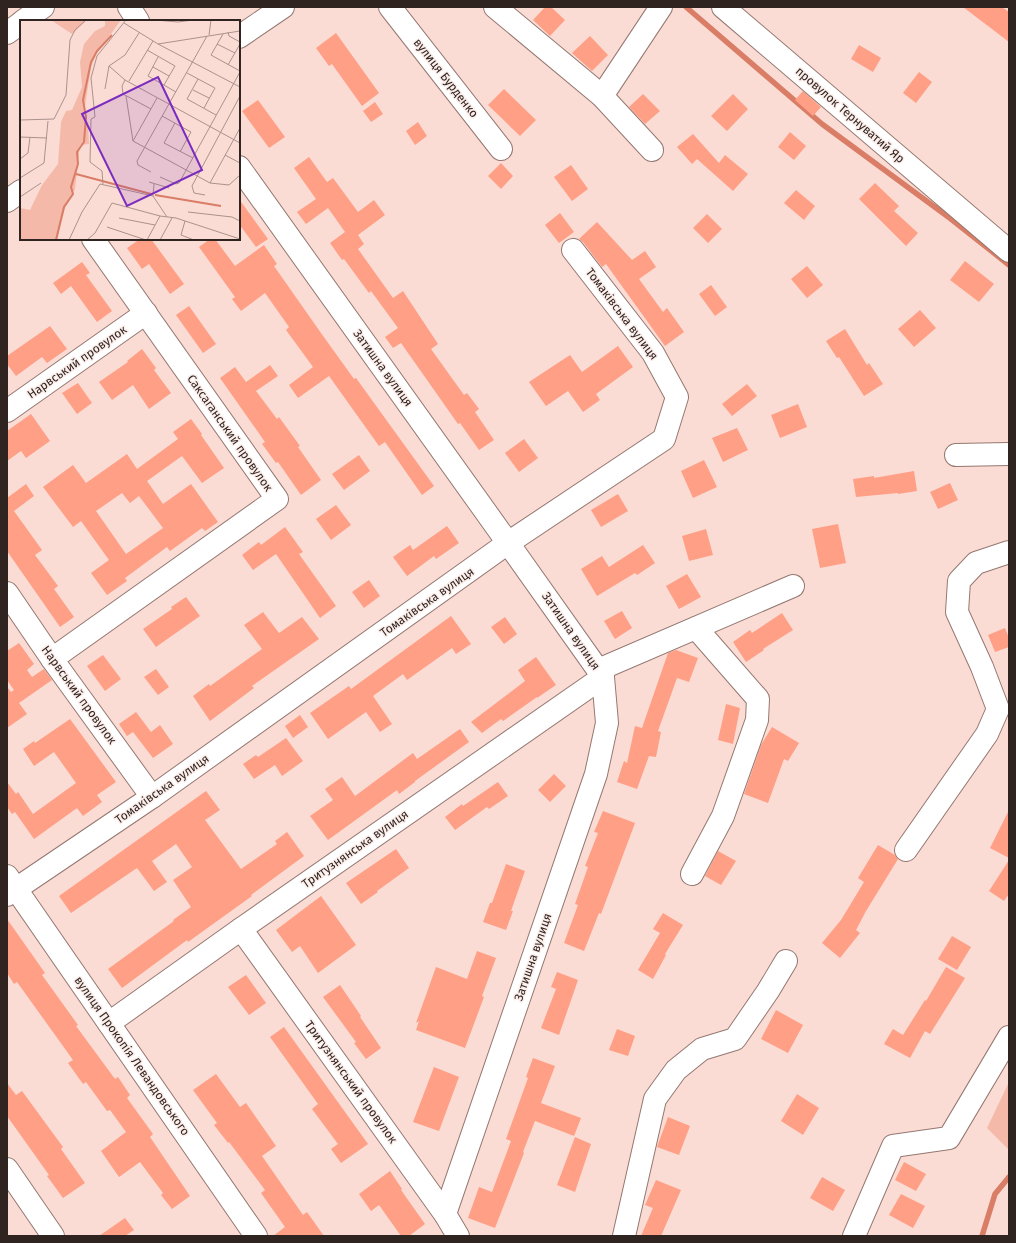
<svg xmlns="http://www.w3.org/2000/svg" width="1016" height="1243" viewBox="0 0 1016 1243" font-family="'Fira Sans',sans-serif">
<rect width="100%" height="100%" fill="#fbdcd4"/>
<!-- green -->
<polygon fill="#f5b9aa" points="1009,1082 1009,1150 987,1128"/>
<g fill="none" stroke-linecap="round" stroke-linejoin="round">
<!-- stream -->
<g stroke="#d97d66" stroke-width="5.5">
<polyline points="686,7 822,124 951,219 1009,265"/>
<polyline points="982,1236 995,1194 1009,1177"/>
</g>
</g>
<!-- building -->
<g fill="#fe9f86" fill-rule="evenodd">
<polygon points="545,7 551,7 565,20 550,36 533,20"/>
<polygon points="963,7 1002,7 1009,12 1009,42"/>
<polygon points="336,33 379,93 362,106 332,64 329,66 316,48"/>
<polygon points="590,36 608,55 592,71 572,53"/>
<polygon points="859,45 881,58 873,72 851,59"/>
<polygon points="919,72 932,82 916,103 903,93"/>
<polygon points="504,89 536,120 520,136 488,105"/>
<polygon points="803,91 821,107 813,116 795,100"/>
<polygon points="643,94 660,111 645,124 629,107"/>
<polygon points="733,94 748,109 727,131 711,116"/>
<polygon points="258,100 285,137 269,148 242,111"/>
<polygon points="375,102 383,114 371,122 363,111"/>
<polygon points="418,122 427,136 415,145 406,131"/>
<polygon points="790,132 806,146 794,160 778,147"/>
<polygon points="693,134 719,163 725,155 748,174 733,191 697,159 692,164 677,147"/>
<polygon points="309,157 327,182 333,178 358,212 374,200 385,215 358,235 364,244 358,249 393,298 403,291 438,344 431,349 464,395 467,393 479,409 475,412 494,440 479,450 460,423 458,424 401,343 393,348 385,337 398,328 371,291 369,293 344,259 342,260 330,243 345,232 328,208 306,224 297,212 316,199 294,168"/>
<polygon points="501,163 513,176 501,189 488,176"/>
<polygon points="571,165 588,189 572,201 554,177"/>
<polygon points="875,183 899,206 894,211 918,233 906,246 859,199"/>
<polygon points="796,190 815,206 804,220 784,203"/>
<polygon points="239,199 268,239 256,247 239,224"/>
<polygon points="560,213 574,232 559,243 545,225"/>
<polygon points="707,214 722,229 708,243 693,228"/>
<polygon points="597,222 632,260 645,251 656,267 639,279 663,312 667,308 684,332 665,346 606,264 602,267 583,242 579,239"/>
<polygon points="140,239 151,239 184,284 170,294 149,264 142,269 127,248"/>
<polygon points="210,239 215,239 235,266 264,245 277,264 274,266 321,333 354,379 356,378 434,486 422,495 385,442 379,446 329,376 298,398 289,385 313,367 286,330 289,327 265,293 241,311 232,299 235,297 199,247"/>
<polygon points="965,261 994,284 979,302 950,280"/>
<polygon points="82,262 90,273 86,275 112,311 97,322 71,286 61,294 53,283"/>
<polygon points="807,266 823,285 807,298 791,279"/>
<polygon points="711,285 727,307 715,316 699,294"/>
<polygon points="189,306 216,344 203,353 176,315"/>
<polygon points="920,310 936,328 914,347 898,329"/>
<polygon points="50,326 67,349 47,363 42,357 16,376 7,364 7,356"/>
<polygon points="845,329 867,365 869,363 883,384 864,396 839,357 837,358 826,341"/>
<polygon points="618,346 633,367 596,394 600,400 583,412 568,391 546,406 529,382 570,355 582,372"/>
<polygon points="142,349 156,368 154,370 171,393 149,409 133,385 112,400 99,382 128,362 127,361"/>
<polygon points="270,365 278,376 256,391 277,419 279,417 300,446 298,447 321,480 301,495 278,462 276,463 262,444 265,442 220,378 235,367 246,382"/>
<polygon points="78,383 92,403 77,414 62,393"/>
<polygon points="747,384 757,396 732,416 722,404"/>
<polygon points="798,404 807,427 780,438 771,415"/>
<polygon points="31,414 50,441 26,458 21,451 7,461 7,431"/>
<path d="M191,419L202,434L201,435L224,468L202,483L182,456L147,481L163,504L191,484L218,522L205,531L202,528L170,551L167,547L125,578L127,581L107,595L91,573L109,560L81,521L73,527L43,487L73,465L86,483L127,454L137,469L178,439L173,432ZM122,493L130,503L139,496L163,528L126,554L96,511Z"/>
<polygon points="737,428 748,450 723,462 712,438"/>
<polygon points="524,439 538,458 519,472 505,453"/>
<polygon points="359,455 370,471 344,490 332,474"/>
<polygon points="704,460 717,487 693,498 681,471"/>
<polygon points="914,471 917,491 898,494 898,493 856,497 853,479 874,476 874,478"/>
<polygon points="950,483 958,500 938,509 930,492"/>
<polygon points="26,484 34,496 14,511 42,550 35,555 58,586 54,589 74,617 60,627 7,551 7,498"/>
<polygon points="618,494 628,511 601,527 591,510"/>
<polygon points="336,505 351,525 331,540 316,519"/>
<polygon points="838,524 846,563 820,568 812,529"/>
<polygon points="447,526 459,543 436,559 434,556 407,576 393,557 410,545 413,550"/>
<polygon points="285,527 303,552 299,554 336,606 320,618 276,554 253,570 242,555 259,542 261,545"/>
<polygon points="706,529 713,555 689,561 682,536"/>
<polygon points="643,545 655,563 637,575 635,573 597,596 581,569 602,556 609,567"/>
<polygon points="687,574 701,597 679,609 666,586"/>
<polygon points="369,580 380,596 364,608 352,592"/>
<polygon points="186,597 200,616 156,647 143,629 172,609 171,607"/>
<polygon points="622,611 632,628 615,639 604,621"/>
<polygon points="263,612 279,633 302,617 319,639 252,686 254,688 210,721 193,696 209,684 210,686 262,649 244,625"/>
<polygon points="782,613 793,630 763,649 764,650 746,662 733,642 750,630 752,633"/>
<polygon points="451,616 471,644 456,654 452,648 407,680 403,674 373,696 392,724 380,732 366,712 328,739 310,713 349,686 351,689"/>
<polygon points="505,617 517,634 504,644 491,627"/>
<polygon points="1005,628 1009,638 1009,647 995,652 988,635"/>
<polygon points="19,643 34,664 27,670 32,677 44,669 52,680 19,703 27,714 7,728 7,687 11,692 14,690 7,680 7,651"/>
<polygon points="676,650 698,658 689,682 677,678 658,731 661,732 656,757 649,756 637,789 617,782 624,761 627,763 635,726 642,728 668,653"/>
<polygon points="103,655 121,679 105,691 87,666"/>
<polygon points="536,657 556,685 537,698 537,697 503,721 501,719 482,733 471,722 525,681 518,670"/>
<polygon points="156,669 169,687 158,695 144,677"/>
<polygon points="726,704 740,708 733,744 718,740"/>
<polygon points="136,712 151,732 160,725 173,744 153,758 133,732 127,736 119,724"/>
<polygon points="300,715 308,727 293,738 285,726"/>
<polygon points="70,719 116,782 97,795 102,802 83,816 77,808 34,839 15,812 12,814 7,807 7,782 16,794 18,792 33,814 76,783 54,752 34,766 23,749 34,741 35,743"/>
<polygon points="772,727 799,743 788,761 784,759 768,803 744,794 761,745"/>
<polygon points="460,729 469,742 415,781 415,782 399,794 397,790 328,840 310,816 333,800 325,789 342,777 355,796 413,753 417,759"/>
<polygon points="286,738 303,761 282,776 275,765 254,779 243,764 256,755 258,757"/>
<polygon points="554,774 566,786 550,802 538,790"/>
<polygon points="498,782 508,796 489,809 487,807 455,830 445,817 462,804 463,806"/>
<polygon points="206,791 220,810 205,820 241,869 277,844 275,841 287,832 304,856 251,895 252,896 188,942 187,940 122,988 108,969 174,921 173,920 191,907 173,880 192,867 176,844 152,861 167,882 154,891 137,868 71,913 59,896"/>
<polygon points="1009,810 1009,858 990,848"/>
<polygon points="603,811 635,823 601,914 599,913 584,951 564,943 578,905 575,904 588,867 585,866 598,833 594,832"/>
<polygon points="878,845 895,855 898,859 866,911 856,930 860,933 840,958 822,943 841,920 864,882 858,878"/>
<polygon points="396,849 409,868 377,891 378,892 361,904 346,883"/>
<polygon points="718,851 736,861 721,885 705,876"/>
<polygon points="1009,860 1009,894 1004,901 989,891"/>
<polygon points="506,864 525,871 511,911 513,911 506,930 483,922 490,903 492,903"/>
<polygon points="321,896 356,945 318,973 300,946 292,952 276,930"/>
<polygon points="663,913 683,925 665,954 666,955 653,979 638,970 660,933 653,929"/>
<polygon points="7,919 45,973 42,975 78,1025 76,1026 115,1079 118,1077 130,1095 127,1098 153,1134 150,1137 190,1196 172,1209 161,1195 163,1193 140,1162 119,1177 101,1151 126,1132 110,1110 107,1111 86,1082 83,1084 68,1063 73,1060 17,982 14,984 7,973"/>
<polygon points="952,936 971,947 957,970 938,959"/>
<polygon points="477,951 496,958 482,996 484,997 465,1048 416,1030 419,1021 416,1023 436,967 467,979"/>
<polygon points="946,967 965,978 930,1034 925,1031 910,1058 884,1044 893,1029 903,1035 925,1000 926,1001"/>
<polygon points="557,972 578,980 559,1035 541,1028 556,989 551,987"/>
<polygon points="246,975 266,1003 249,1015 228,987"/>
<polygon points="340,985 361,1016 360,1017 381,1048 366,1059 354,1043 356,1042 323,997"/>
<polygon points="776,1010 803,1025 788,1053 761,1039"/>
<polygon points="284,1027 368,1144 341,1163 331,1149 338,1144 312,1109 318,1104 270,1037"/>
<polygon points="617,1029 635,1036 628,1056 609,1050"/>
<polygon points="533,1058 555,1066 541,1103 581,1118 574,1136 535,1121 523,1152 524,1153 495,1228 468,1218 479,1187 492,1192 511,1141 506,1139 528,1078 526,1077"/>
<polygon points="434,1067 459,1077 439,1131 413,1122"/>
<polygon points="216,1074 240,1107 246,1103 276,1146 262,1156 303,1215 307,1212 324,1236 273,1236 285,1227 261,1193 265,1190 229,1142 228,1143 214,1125 217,1123 193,1090"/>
<polygon points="7,1083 16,1095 22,1091 63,1147 61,1149 85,1183 63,1198 47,1176 49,1175 7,1116"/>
<polygon points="797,1094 819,1108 803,1135 781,1121"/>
<polygon points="668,1117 690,1126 679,1155 657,1147"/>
<polygon points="575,1137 591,1144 575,1192 557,1185"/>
<polygon points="904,1162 926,1174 916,1191 895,1180"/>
<polygon points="390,1171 402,1189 401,1190 425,1224 409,1236 401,1236 379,1205 371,1211 359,1194"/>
<polygon points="822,1177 845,1190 833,1211 810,1198"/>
<polygon points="656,1180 681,1190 661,1236 641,1236 653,1208 645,1205"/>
<polygon points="901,1194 925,1206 913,1228 889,1215"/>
<polygon points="125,1218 134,1230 125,1236 99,1236"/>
</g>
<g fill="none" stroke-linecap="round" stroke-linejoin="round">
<defs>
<g id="minor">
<polyline points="129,7 138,21"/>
<polyline points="390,7 501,149"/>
<polyline points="495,7 602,96 652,150"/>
<polyline points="723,7 1009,251"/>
<polyline points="23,21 43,7"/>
<polyline points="7,33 21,23"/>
<polyline points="239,37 283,7"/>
<polyline points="602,96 661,7"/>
<polyline points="239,167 508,543 603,677 607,723 596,774 445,1214"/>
<polyline points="7,201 21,191"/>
<polyline points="7,411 146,313"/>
<polyline points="956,455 1009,454"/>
<polyline points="7,593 52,659 152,797"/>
<polyline points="52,659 277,499 93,239"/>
<polyline points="598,670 793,586"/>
<polyline points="906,850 987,734 998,709 982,667 957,612 959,581 976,563 1009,552"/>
<polyline points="692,874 723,816 757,720 758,699 696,628"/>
<polyline points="7,876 256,1236"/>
<polyline points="7,895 152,797 508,543 664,439 677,397 653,353 573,250"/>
<polyline points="241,929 445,1214 458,1236"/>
<polyline points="109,1023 241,929 603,677"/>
<polyline points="7,1169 53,1236"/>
<polyline points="624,1236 655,1099 676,1070 702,1049 735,1039 768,991 786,961"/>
<polyline points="854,1236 893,1146 949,1138 1009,1037"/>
</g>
</defs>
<!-- minor casing -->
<use href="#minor" stroke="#947871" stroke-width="24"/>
<!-- minor -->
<use href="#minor" stroke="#fff" stroke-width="22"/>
</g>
<g text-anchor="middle" stroke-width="3" stroke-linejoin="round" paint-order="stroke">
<!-- street labels -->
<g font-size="12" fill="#302421" stroke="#fbeeea">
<text transform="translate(446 78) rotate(52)" y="4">вулиця Бурденко</text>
<text transform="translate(850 115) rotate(41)" y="4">провулок Тернуватий Яр</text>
<text transform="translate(622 314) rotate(53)" y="4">Томаківська вулиця</text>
<text transform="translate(77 362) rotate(-35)" y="4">Нарвський провулок</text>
<text transform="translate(383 368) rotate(54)" y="4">Затишна вулиця</text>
<text transform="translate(230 433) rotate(55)" y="4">Саксаганський провулок</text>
<text transform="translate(427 602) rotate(-35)" y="4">Томаківська вулиця</text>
<text transform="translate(571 631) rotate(55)" y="4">Затишна вулиця</text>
<text transform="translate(79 695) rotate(54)" y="4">Нарвський провулок</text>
<text transform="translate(162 789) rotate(-35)" y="4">Томаківська вулиця</text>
<text transform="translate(355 849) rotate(-35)" y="4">Тритузнянська вулиця</text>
<text transform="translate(533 957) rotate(-71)" y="4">Затишна вулиця</text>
<text transform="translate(132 1056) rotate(55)" y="4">вулиця Прокопія Левандовського</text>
<text transform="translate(351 1082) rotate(54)" y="4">Тритузнянський провулок</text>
</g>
</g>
<!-- overview -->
<g transform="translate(20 20)">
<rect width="220" height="220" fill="#fbdcd4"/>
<path d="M31,0H67L52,14ZM85,0H101L77,33L71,47L63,99L68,102L69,124L60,125L55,169L45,188L37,220H0V188L10,190L22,165L38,144L41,102L46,91L52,90L62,67L60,42L64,24L75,11L85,6Z" fill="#f5b9aa"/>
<path fill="none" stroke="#d97d66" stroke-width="2" d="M56,154L131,174M135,175L201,186M36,220L44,187L53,174L51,167L58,144L57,132L64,122L66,97L63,80L71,42L77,31L92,15"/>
<path fill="none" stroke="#aa928c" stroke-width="1" d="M135,0L158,2L173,0M104,3L138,24L220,11M208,12L209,16L220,22M203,14L191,35L220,51M189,15L191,0M138,24L220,67M197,24L215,33M127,30L155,46L144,65M138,37L128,56L156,72M208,45L220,24M89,46L105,60L220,123M133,47L149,56M167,53L195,68L184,88M178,59L167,79L196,95M105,60L102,66L103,74L131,89M109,61L133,21M85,69L89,46L105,35L119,13M173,70L189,78M106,76L113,121L190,163L209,165L220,155M142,96L171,112L160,132M0,100L34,99L46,75L50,20L55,10L66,0M155,103L144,123L173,138M0,117L27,118M113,121L137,78M205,135L220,143M0,139L8,133L10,117M131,152L118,145L117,141L187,16M140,157L156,164L159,163L220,52M0,158L24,143L28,101M129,162L149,168M190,163L220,108M83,164L82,151L70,142L71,99L75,97L71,58L77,36L106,0M134,164L133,176L147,197M185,175L174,173L172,166L220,76M0,177L21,163M168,192L212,197L220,201M99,198L135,205M165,201L161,215L174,220M87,207L126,220M49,220L62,192L80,164L133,176M67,220L75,213L92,183L140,196L156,198L220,219M127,220L140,196M140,220L152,198"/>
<path fill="#7b2cbf" fill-opacity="0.15" stroke="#7b2cbf" stroke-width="2" d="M138,57L182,150L107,186L62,94Z"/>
<rect width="220" height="220" fill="none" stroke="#302421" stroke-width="2"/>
</g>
<!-- border -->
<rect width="1016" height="1243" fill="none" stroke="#302421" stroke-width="16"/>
</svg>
